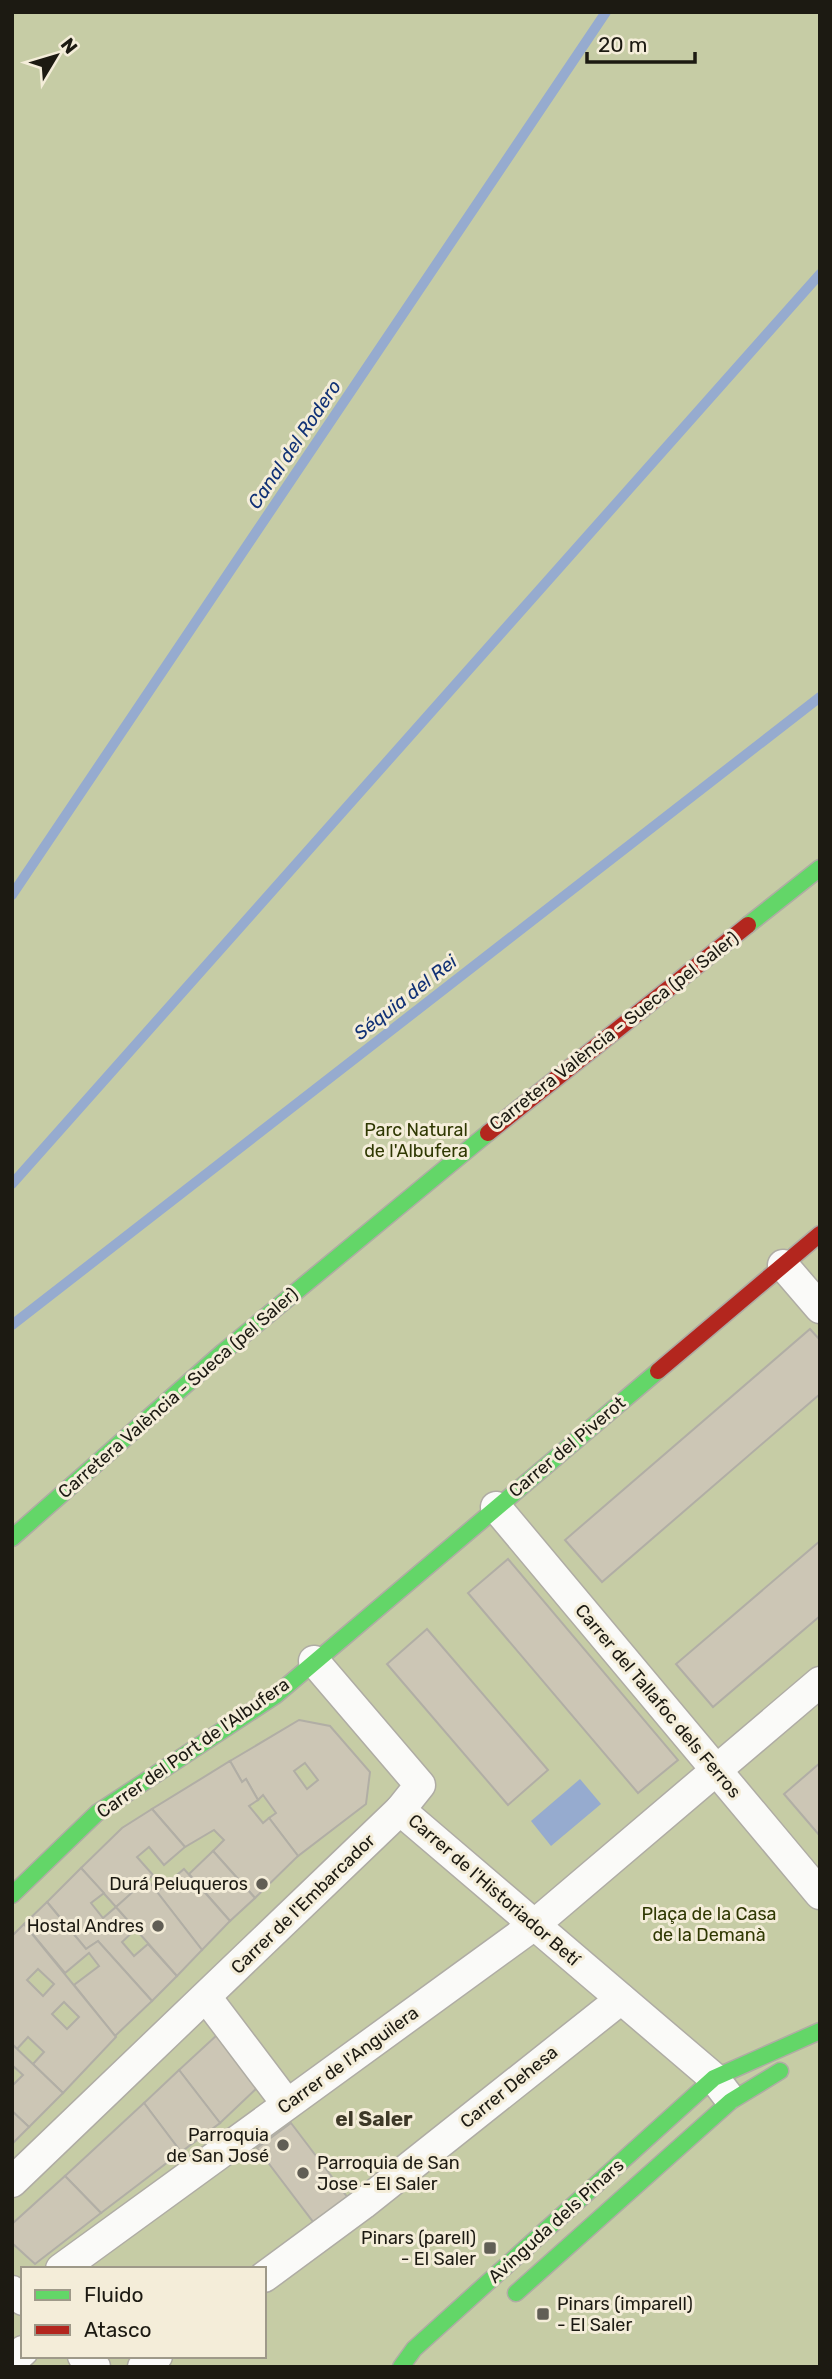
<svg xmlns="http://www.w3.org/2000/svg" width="832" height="2379" viewBox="0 0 832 2379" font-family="Rubik,sans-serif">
<rect width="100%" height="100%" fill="#e1ddd2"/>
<!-- green -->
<path fill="#c6cca5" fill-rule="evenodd" d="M12,12H820V2367H12ZM23,2269H264V2356H23Z"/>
<!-- water -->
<polygon fill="#96abcf" points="580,1779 601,1804 551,1846 531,1821"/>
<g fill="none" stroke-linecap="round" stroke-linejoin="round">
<!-- stream -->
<g stroke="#96abcf" stroke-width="10">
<polyline points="12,895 606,12"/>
<polyline points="12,1184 820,274"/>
<polyline points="12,1325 820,697"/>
</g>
</g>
<!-- building -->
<g fill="#ccc6b5" stroke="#b1aea5" stroke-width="2" fill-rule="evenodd">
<polygon points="810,1329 820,1340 820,1394 602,1582 565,1540"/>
<polygon points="820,1541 820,1616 713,1707 676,1664"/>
<polygon points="508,1559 678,1760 638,1793 468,1593"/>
<polygon points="427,1629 548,1770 508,1805 387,1664"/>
<path d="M299,1720L330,1726L370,1772L366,1804L298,1856L269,1818L276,1813L263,1795L258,1800L246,1779L242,1782L230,1761ZM305,1763L318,1780L307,1789L294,1771Z"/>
<polygon points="230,1761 242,1782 246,1779 258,1800 249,1806 263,1823 269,1818 298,1856 255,1898 213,1851 224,1840 214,1830 185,1847 152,1809"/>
<polygon points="820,1763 820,1836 784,1794"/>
<polygon points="152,1809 185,1847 164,1865 149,1847 137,1857 153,1875 116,1907 81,1868 122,1828"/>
<polygon points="213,1851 255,1898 230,1921 189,1874"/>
<polygon points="81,1868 104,1893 91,1903 103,1918 116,1907 136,1929 122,1942 134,1956 148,1944 177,1976 152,2001 98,1941 86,1949 47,1902"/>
<polygon points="184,1869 230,1921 202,1950 157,1892"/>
<polygon points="147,1879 202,1950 177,1976 116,1907"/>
<polygon points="47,1902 86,1949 98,1941 152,2001 115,2036 74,1985 99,1966 89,1953 65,1973 24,1924"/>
<path d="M24,1924L116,2037L63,2093L33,2064L44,2052L28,2037L17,2049L12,2044V1936ZM38,1969L54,1984L43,1996L27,1980ZM64,2002L79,2017L67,2029L52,2014Z"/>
<polygon points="217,2035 258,2087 220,2123 179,2070"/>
<polygon points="12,2044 63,2093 29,2127 12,2111 12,2086 23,2075 12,2065"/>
<polygon points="179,2070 220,2123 181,2152 144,2103"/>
<polygon points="144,2103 181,2152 101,2213 65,2176"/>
<polygon points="12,2111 29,2127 12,2144"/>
<polygon points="291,2123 348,2198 314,2223 257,2148"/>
<polygon points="65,2176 101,2213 35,2264 12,2243 12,2224"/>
</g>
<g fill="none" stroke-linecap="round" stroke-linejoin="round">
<defs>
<g id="street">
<polyline points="783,1265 820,1308"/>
<polyline points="496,1507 820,1894"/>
<polyline points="314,1661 420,1785 400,1810 714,2078 727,2095"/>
<polyline points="206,1997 287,2104"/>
<polyline points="12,2182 400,1810"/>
<polyline points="61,2269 534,1925 820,1682"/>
<polyline points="264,2277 363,2204 621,1999"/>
<polyline points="12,2291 23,2300"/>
<polyline points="83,2356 95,2367"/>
<polyline points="12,2361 23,2351"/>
<polyline points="143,2367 157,2356"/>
</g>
<g id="fast">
<polyline points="748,925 820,868"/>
<polyline points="12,1538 223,1352 488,1133"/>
<polyline points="12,1895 97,1813 276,1695 658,1371"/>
<polyline points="516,2293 731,2101 780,2071"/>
<polyline points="401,2367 414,2349 714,2078 820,2031"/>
</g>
<g id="jam">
<polyline points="488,1133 748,925"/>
<polyline points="658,1371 820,1234"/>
</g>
</defs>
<!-- street casing -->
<use href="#street" stroke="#afaca4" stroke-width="33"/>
<!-- fast casing -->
<use href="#fast" stroke="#afaca4" stroke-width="19"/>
<!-- jam casing -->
<use href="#jam" stroke="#afaca4" stroke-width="19"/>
<!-- street -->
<use href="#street" stroke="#fafaf8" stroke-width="30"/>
<!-- fast -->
<use href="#fast" stroke="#63d668" stroke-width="16"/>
<!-- jam -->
<use href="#jam" stroke="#b3261e" stroke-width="16"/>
</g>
<!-- markers -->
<g fill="#615e55" stroke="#f4edd9" stroke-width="2.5">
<circle cx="262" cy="1884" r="7"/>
<circle cx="158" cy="1926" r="7"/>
<circle cx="283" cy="2145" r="7"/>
<circle cx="303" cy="2173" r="7"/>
<rect x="483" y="2241" width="14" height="14" rx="3.5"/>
<rect x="536" y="2307" width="14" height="14" rx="3.5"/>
</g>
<g text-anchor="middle" stroke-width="6" stroke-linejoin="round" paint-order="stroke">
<!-- street labels -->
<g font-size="18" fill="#1c1a12" stroke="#f4edd9">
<text transform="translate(614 1031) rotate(-38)" y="6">Carretera València - Sueca (pel Saler)</text>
<text transform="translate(178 1393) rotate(-41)" y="6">Carretera València - Sueca (pel Saler)</text>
<text transform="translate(567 1447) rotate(-40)" y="6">Carrer del Piverot</text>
<text transform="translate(658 1701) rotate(50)" y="6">Carrer del Tallafoc dels Ferros</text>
<text transform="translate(193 1748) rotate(-35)" y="6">Carrer del Port de l'Albufera</text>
<text transform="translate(494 1890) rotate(41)" y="6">Carrer de l'Historiador Betí</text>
<text transform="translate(303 1904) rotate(-44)" y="6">Carrer de l'Embarcador</text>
<text transform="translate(348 2060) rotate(-36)" y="6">Carrer de l'Anguilera</text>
<text transform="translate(509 2087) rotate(-39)" y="6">Carrer Dehesa</text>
<text transform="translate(556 2221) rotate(-42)" y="6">Avinguda dels Pinars</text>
</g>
<!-- park labels -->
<g font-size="18" fill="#2f3802" stroke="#f4edd9">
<text x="416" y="1136">Parc Natural<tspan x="416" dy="21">de l'Albufera</tspan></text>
<text x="709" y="1920">Plaça de la Casa<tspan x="709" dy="21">de la Demanà</tspan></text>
</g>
<!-- poi labels -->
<g font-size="18" fill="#1c1a12" stroke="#f4edd9" text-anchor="end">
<text x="248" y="1890">Durá Peluqueros</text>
<text x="144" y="1932">Hostal Andres</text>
<text x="269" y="2141">Parroquia<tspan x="269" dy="21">de San José</tspan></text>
<text x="317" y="2169" text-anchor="start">Parroquia de San<tspan x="317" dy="21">Jose - El Saler</tspan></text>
<text x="476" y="2244">Pinars (parell)<tspan x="476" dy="21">- El Saler</tspan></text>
<text x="557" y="2310" text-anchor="start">Pinars (imparell)<tspan x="557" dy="21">- El Saler</tspan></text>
</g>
<!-- water labels -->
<g font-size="19" font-style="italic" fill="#103175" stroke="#f4edd9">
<text transform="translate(294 444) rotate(-56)" y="7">Canal del Rodero</text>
<text transform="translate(405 997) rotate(-38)" y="7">Séquia del Rei</text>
</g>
<!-- quarter labels -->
<g font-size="21" font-weight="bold" fill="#3e3928" stroke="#f4edd9">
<text x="374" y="2126">el Saler</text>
</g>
</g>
<!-- border -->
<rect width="832" height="2379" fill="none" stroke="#1c1a12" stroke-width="28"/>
<!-- legend -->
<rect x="21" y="2267" width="245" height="91" fill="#f4edd9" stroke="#9e9989" stroke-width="2"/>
<rect x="35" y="2290" width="35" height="10" fill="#63d668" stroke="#9e9989" stroke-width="2"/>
<text x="84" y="2302" font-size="21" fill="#1c1a12">Fluido</text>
<rect x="35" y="2325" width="35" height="10" fill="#b3261e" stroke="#9e9989" stroke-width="2"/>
<text x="84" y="2337" font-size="21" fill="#1c1a12">Atasco</text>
<!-- north arrow -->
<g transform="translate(56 56) rotate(52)" stroke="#f4edd9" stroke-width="5" paint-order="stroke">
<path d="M0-5L12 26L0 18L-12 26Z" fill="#1c1a12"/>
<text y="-10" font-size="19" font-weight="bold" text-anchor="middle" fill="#1c1a12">N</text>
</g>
<!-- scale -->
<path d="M587 52v10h108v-10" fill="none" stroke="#1c1a12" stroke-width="3.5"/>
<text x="598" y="52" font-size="21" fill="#1c1a12" stroke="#f4edd9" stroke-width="5" paint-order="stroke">20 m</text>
</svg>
